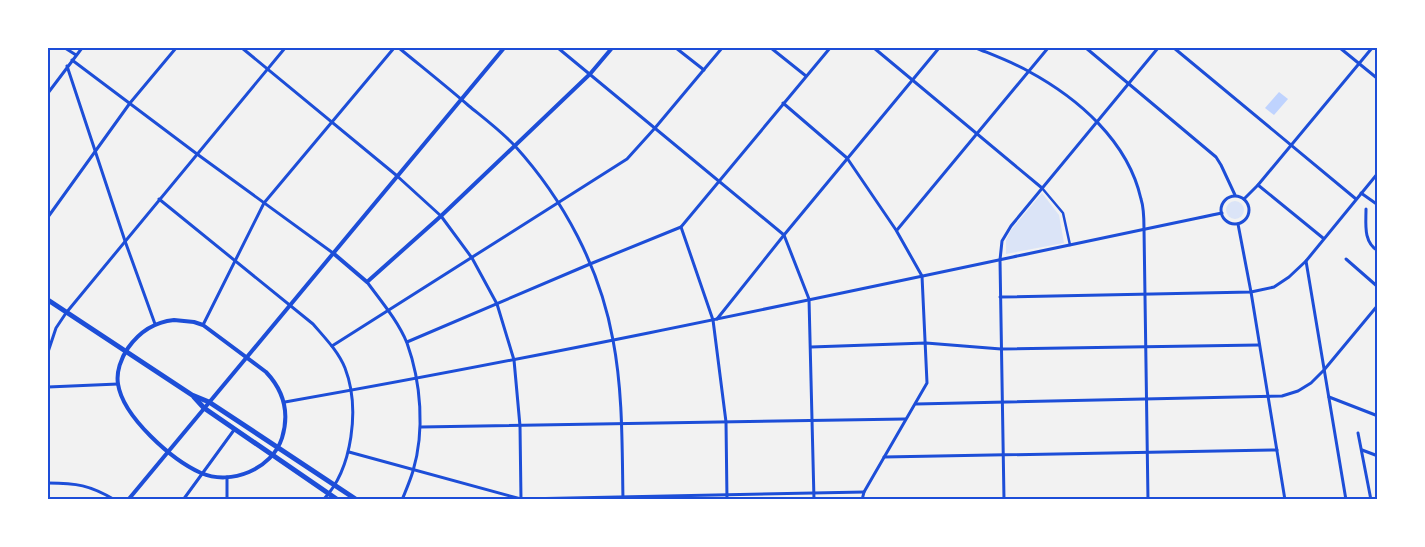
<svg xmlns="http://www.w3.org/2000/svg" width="1425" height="547" viewBox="0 0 1425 547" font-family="Mulish,sans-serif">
<rect width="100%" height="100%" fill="#f2f2f2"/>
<!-- green -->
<g fill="#dbe4f7">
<polygon points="1042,193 1059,215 1064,243 1006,254 1006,240 1011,230"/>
<circle cx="1235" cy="210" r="9"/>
</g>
<!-- water -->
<polygon fill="#bfd3fe" points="1279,92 1288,99 1274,115 1265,108"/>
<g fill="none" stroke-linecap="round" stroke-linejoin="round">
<!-- pedestrian -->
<polyline stroke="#1d4ed8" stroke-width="2.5" points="1042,188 1063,213 1070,245"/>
<!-- minor -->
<g stroke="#1d4ed8" stroke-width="3">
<polyline points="65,48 76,55"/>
<polyline points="242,48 396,175 441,216 472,258 497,304 514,360 520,426 521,500"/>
<path d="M399,48C422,67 446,86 469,106C485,119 501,131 515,146C564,200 600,268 613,340C623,392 622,447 623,500"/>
<polyline points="558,48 784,235 809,299 814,500"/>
<polyline points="676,48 704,70"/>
<polyline points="771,48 806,76"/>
<polyline points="874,48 1042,188"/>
<path d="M976,48C993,55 1012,62 1028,71C1078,98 1128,141 1141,199C1144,208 1144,219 1144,229L1148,500"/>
<polyline points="1086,48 1216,157 1221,165 1235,195"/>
<polyline points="1174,48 1356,199"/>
<polyline points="1340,48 1378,79"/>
<polyline points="72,60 197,154 333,253"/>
<polyline points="67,66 125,241 155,324"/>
<polyline points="48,93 82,48"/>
<polyline points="783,103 847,158 896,230 922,276 927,383 864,492 862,500"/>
<polyline points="1258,185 1323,238"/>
<polyline points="1361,193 1378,205"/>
<circle cx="1235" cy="210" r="14"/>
<path d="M159,199L313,324C325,338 338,351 345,368C360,407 353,469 323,500"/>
<polyline points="1244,199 1258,185 1372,48"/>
<path d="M1366,209C1366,224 1363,242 1378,251"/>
<polyline points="48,217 130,103 176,48"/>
<polyline points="1238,224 1251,292 1285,500"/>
<polyline points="681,227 713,320 726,422 727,500"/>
<polyline points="897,230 1048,48"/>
<polyline points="1346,259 1378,287"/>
<polyline points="1306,261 1346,500"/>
<path d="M367,282C381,301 398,321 407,343C421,382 425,431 413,471C410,481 406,490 402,500"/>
<polyline points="1000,297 1251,292 1274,287 1289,277 1306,261 1378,173"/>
<polyline points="717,319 784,235 939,48"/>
<polyline points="203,325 264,203 394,48"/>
<polyline points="407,342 590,264 681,227 830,48"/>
<polyline points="332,346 627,159 655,128 722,48"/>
<polyline points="811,347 926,343 1001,349 1259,345"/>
<polyline points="48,352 56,328 66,313 285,48"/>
<polyline points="48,387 118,384"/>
<polyline points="1329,397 1378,416"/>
<path d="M285,402C599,347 910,278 1222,213"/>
<polyline points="916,404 1282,396 1298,391 1311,383 1324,370 1378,305"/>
<polyline points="421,427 905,419"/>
<polyline points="1358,433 1371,500"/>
<polyline points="1362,450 1378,456"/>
<polyline points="349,452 521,499 864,492"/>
<polyline points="884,457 1277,450"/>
<path d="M48,483C76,483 90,485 115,500"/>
<polyline points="183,500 234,430"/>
<polyline points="227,500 227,477"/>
<polyline points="1004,500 1000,260 1002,241 1011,226 1158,48"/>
</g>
<!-- tertiary -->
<g stroke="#1d4ed8" stroke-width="4">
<polyline points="333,253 367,282 441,216 590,74 612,48"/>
<path d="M174,320L194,322L203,325L266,372C284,391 290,412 282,438C272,469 231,486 201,473C172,460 123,417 118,384C116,372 121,358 128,348C140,331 154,322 174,320Z"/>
<polyline points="128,500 504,48"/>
</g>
<!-- primary -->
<g stroke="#1d4ed8" stroke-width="5">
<polyline points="48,300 192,395 209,402 357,500"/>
<polyline points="194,397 204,408 338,500"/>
</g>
</g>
<!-- border -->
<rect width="1425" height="547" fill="none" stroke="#ffffff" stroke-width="98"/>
<rect x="49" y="49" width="1327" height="449" fill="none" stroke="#1d4ed8" stroke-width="2"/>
</svg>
